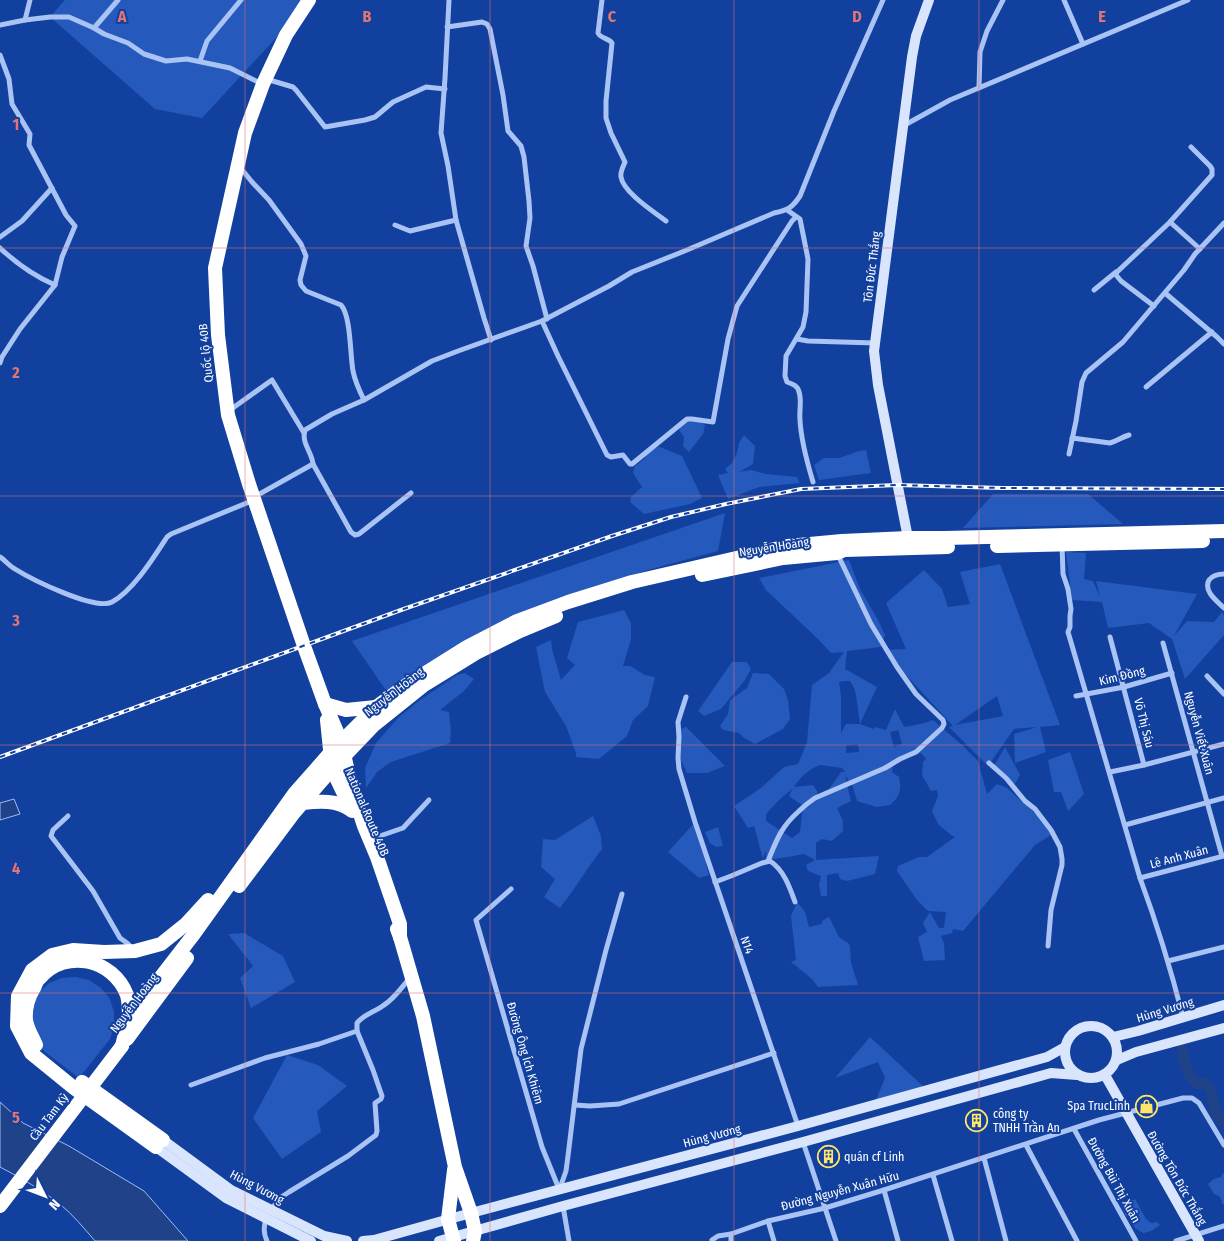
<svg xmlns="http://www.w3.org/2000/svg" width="1224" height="1241" viewBox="0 0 1224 1241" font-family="'Fira Sans Condensed',sans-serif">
<rect width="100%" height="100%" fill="#12409e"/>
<!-- green -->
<g fill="#2559bc" fill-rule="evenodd">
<polygon points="65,0 311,0 202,118 155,109 50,17"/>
<polygon points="684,420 701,422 705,425 703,434 689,452 683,446 684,437 679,430"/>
<polygon points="744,435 755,446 753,464 739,472 751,470 766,474 797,477 800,483 759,487 728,499 718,475 728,473 725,469 732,463 737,453 739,443"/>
<polygon points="660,447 682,456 702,498 690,504 644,514 630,502 631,497 642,487 633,473 635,466 644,459 650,448"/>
<polygon points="866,450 871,473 819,480 814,465 824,458 839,458 859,451"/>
<polygon points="993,494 1088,494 1123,524 963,528"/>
<polygon points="725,513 718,551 648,570 545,605 387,692 352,641"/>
<polygon points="1066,552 1086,553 1084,579 1093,581 1100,597 1096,581 1197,594 1174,636 1187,621 1214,622 1222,612 1224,615 1224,635 1185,679 1172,639 1149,623 1108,628 1102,602 1072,600"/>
<path d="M849,560L860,589L878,620L885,635L881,647L847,651L845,669L877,687L860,724L874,729L875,727L886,730L895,709L904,727C914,725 923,724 933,720L963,746L978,761L987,794L997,784L1007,788L1056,832L1035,845L963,931L953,929L952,933L941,936L944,943L945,960L924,961L918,937L927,932L923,923L930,912L939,928H944L946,912L928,911L917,900L897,871L898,866L919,857H927L955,837L951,835L938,824L932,811L938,796L937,790L931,791L922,775L923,762L926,759L921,753L894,760L892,772L899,777C902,790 900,796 890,805L877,807L857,801L853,787L845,775L851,801L837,808L843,821V831L832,841L822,839L816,843V860L879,856L875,874L847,881L840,879L838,873L827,875V896H821L819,885L821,876L808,871L806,865L815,860L804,854L788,857L766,860V850L763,859L754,826L748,828L734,806L761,788L784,767L798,764L807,742L812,685L829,673L844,652L831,653L818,639L766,590L759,578ZM844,681H850L854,688L856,695L860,724H846L841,733V696L839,682ZM898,730L902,744L894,747L890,732ZM858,744L859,752L846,753V745ZM820,765L842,768L845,772H841L829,789L817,796V791L813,785L794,787C800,777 809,769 820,765ZM793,788L789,796L803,806L800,832L792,838L766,821V814L778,801Z"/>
<path d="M1000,564L1060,725L1040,727L1046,752L1015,763L1014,734L1037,727L1014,729L988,766L949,727L953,726L883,650L906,649L886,603L924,570L942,589L948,607L970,604L960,572ZM997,696L1003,716L955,725Z"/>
<polygon points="624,610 631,623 631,639 623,666 630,666 645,675 655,677 648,706 633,720 627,736 599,759 576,757 576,753 566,726 545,692 536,647 551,640 552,649 561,680 575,665 567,658 578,622"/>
<polygon points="732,662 747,662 751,669 745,680 721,709 704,716 698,711"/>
<polygon points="465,673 474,679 464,691 440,710 449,712 451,732 450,743 403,758 391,762 377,772 366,788 365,768 376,743 399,717 420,700 457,675"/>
<polygon points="753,673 769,674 784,689 788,700 790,719 783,729 755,744 744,738 739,733 723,730 720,726 728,714 730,700 747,688"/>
<polygon points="686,727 725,766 707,773 687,773 679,756 676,731"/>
<polygon points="1005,747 1020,775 1015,784 992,769"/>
<polygon points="1070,752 1084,794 1068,811 1061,792 1054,792 1048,760"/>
<path d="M593,816L601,836L602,849C587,868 575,889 560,908L544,897L555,879L541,867L543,839L555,840Z"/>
<polygon points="695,822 708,860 706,864 709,875 699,878 668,852"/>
<polygon points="718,827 723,846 716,847 710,843 705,832"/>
<polygon points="797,902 805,912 809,927 822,924 822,921 829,917 839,937 848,943 850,946 851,963 858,985 818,987 812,979 791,962 796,960 791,916"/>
<polygon points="244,933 283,956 295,982 251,1008 240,978 253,966 228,934"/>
<polygon points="76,977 89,980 101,988 110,999 114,1012 114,1026 110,1039 79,1078 49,1055 38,1046 32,1033 32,1005 38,993 49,983 62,978"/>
<polygon points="870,1037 925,1088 875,1102 885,1078 878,1062 835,1078"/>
<polygon points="287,1055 318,1065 347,1086 317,1111 321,1132 282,1159 253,1118"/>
<polygon points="1224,1173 1224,1207 1224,1205 1221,1202 1222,1201 1219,1196 1214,1194 1208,1184 1214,1179 1221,1177 1222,1174"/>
<path d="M1135,1199L1146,1219L1151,1223L1157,1222L1160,1225L1151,1231L1144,1233C1133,1229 1134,1225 1130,1216H1126L1121,1205L1129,1201Z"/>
</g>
<!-- water -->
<g fill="#204289" stroke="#9bbcf7">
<polygon points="14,799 20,814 0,820 0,803"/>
<path d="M0,1102L23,1123L69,1146L144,1191L188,1241H95C84,1228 73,1215 60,1204C42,1190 21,1178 0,1167Z"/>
</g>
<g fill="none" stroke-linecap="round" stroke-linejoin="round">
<!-- river -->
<path stroke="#204289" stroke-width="11" d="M1182,1048C1184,1062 1186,1074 1197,1084C1214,1079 1211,1100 1215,1110C1216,1115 1221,1119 1224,1124"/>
<!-- street -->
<g stroke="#a9c3f4" stroke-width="5">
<polyline points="449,0 445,78 441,133 448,166 456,220 484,318 491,340"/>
<path d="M602,0L598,33C601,39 609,38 612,43L606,101V118L611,133L625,162C623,167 620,172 621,177C623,192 654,212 666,221"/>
<polyline points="1064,0 1083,44"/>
<polyline points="25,20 30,0"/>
<polyline points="0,25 25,20 50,17 69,17 94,28 104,34 128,43 144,54 166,61 187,59 230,68 262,84"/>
<polyline points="447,27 482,22 487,24 490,29 503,95 508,131 521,146 524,157 529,201 530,218 526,246 533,266 547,319"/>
<polyline points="94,28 118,0"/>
<polyline points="0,55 9,79 12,104 30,134 29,145 66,215 75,226 62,257 55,285 20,329 2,357 0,363"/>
<polyline points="200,61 207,41 241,0"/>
<polyline points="266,79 293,87 296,90 325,127 365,120 375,117 393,102 426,87 445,89"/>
<polyline points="979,88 980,52 987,31 1003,0"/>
<polyline points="903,126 950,100 1188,0"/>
<path d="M239,166L252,182L269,200L301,244L306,256L300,280L301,285L306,291L341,305C351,316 350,355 353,371C355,381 359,390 364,400"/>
<path d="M787,210L800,219L808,259L806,312L803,327L786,356L785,376L787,382C793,384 798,386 799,392C802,400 799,411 800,420C801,441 807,462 813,482"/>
<polyline points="1170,222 1200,249"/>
<polyline points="395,225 410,231 456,220"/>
<polyline points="0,237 22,221 52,188"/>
<path d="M0,248C16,263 34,276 55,285"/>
<polyline points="1094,290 1116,272"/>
<polyline points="1165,293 1217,337 1224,344"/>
<polyline points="1154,306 1121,281 1116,275 1117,272 1170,222 1212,175 1212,169 1210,166 1191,147"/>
<polyline points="542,321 558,356 607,455 611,457 623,455 630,464 632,464 687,419 692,419 713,422 728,339 737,306 792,221 796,217"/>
<polyline points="797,339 808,341 875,343"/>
<polyline points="1146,387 1212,332"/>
<polyline points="230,410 272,380 304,433"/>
<path d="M1072,438L1110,443C1117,441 1122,437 1129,435"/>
<polyline points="1069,454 1076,421 1082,382 1086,373 1123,342 1184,270 1195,254 1224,223"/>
<polyline points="313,464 351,532 355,535 359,534 411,493"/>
<path d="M254,497L313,464C312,452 301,443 305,430L332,414L364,400L432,361L458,351L542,321L609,286L632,272L687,250L774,213C788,210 792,208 800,196L834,111L883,0"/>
<path d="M1062,545L1063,574L1068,589L1071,609L1070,616V627L1068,632L1140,878C1157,924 1171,970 1183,1017"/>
<path d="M0,557C5,560 9,566 15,569C31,579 95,611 112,602C133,591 154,557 167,537L171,534L254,500"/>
<path d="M1224,574C1218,574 1213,575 1209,580C1203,591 1217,601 1224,608"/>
<polyline points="1110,637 1144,765"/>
<polyline points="1163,643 1222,856"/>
<polyline points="1207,676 1224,694"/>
<polyline points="1076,696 1124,687 1172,673"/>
<polyline points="686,697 678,722 679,737 678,758 679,769 695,822 798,1126"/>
<polyline points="989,763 1006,778 1025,801 1035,809 1051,830 1060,847 1062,859 1062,865 1051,910 1048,946"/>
<polyline points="1110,772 1144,765 1224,744"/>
<polyline points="68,816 53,830 51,836 93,891 120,938 127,943 133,949"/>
<polyline points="1125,825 1224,798"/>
<polyline points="371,839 403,828 429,800"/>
<path d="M768,861C777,839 781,827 799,811C804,806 809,802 815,798L885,768L900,759L916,752L942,728L944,724L943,720L916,694L897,667L871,624L837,553"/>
<polyline points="1140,878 1224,856"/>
<path d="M715,882L731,876L762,863L770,861C784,870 790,888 795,902"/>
<polyline points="511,889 476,920 542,1147 559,1189"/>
<polyline points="1168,961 1224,947"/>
<polyline points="191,1085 265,1058 319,1044 357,1031"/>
<polyline points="575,1105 590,1106 619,1104 774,1053"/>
<polyline points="1074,1129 1136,1241"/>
<polyline points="803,1142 836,1241"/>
<polyline points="1026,1145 1077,1241"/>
<polyline points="984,1158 1006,1241"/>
<polyline points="933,1175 952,1241"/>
<polyline points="560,1188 566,1171 568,1156 581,1049 606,950 622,894"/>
<polyline points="884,1190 898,1241"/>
<polyline points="563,1206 569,1241"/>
<path d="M271,1210L280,1198L289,1192L348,1156L376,1135L377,1131L375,1103L381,1099L382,1096L373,1070L357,1031V1023C364,1014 375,1012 384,1005C394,999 401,988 409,979"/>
<polyline points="768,1221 774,1241"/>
<polyline points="712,1240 718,1236 731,1234"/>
<path d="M267,1241C263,1233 263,1226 267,1217"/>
<polyline points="731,1241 731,1234 768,1221 825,1208 884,1190 1099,1120 1183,1098 1192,1098 1199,1103 1224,1145"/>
<polyline points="1176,1241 1224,1226"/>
</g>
<!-- secondary -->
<g stroke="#d9e5fd" stroke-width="10">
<polyline points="908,538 878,385 874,351 912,57 916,36 929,0"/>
<circle cx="1091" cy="1052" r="26"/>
<polyline points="1113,1037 1138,1031 1224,1005"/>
<polyline points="1117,1060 1136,1052 1224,1028"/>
<polyline points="1105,1075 1199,1241"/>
<polyline points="163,1140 231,1190 324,1236 347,1241"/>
<polyline points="156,1147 226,1198 311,1241"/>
<polyline points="363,1241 374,1240 471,1213 798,1126 1047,1057 1065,1047"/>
<polyline points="439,1241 563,1206 803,1142 1051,1073 1077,1075"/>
</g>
<!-- highway -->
<g stroke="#fff" stroke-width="14">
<polyline points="309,0 286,35 263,84 245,133 215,268 218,335 228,415 249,484 304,646 325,704 341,741 352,789 364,826 377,857 400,924 400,937"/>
<polyline points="997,546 1203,541"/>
<polyline points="702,575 783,558 837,553 844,550 948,547"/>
<polyline points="325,704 346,710 376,707"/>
<polyline points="327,720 332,769 352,811"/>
<path d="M303,803C320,801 337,800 351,810"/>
<polyline points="239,886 293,814 332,769 374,725 424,685 476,653 520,631 556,616"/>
<polyline points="397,929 400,937 423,1016 455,1167 471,1213 475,1231 473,1241"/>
<polyline points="127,1039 187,958"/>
<path d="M36,1045C33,1038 27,1028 26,1020C25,1008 28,998 34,988C36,984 37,980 40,978C66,948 113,959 127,995C129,1002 129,1011 129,1018"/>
<polyline points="122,1046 129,1018 194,934 294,794 331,752 376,707 408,684 467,647 517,621 568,602 632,582 719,562 788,546 842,541 908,538 945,538 1224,531"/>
<polyline points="82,1082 163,1140"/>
<polyline points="156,1147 74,1088 31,1053 17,1026 18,996 32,970 52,955 73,950 104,952 135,951 161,944 186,924 208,900"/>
<polyline points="454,1241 448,1219 454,1170"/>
</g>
<defs>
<polyline id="rail" points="0,757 401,610 612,536 671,517 726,504 801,489 897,485 1002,488 1224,489"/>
</defs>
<!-- rail casing -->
<use href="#rail" stroke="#fff" stroke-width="4"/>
<!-- rail -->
<use href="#rail" stroke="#12409e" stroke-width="2" stroke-dasharray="5.5" stroke-linecap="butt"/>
<!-- highway-bridge -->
<polyline stroke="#fff" stroke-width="14" points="0,1206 122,1046"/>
</g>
<!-- grid -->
<path fill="none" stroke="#e47373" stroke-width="1" stroke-opacity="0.55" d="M245,0V1241M490,0V1241M734,0V1241M979,0V1241M0,248H1224M0,496H1224M0,745H1224M0,993H1224"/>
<!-- icons -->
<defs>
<symbol id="shop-ring" viewBox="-11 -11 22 22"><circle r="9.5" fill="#12409e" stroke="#ffe46c" stroke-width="1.5"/><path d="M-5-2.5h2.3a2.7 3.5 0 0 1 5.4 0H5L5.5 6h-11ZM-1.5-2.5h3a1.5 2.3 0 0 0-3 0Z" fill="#ffe46c"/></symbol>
<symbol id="building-ring" viewBox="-11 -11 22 22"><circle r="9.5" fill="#12409e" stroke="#ffe46c" stroke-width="1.5"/><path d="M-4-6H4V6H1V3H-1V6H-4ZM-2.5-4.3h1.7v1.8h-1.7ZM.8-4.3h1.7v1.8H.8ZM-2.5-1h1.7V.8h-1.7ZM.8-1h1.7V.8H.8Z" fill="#ffe46c"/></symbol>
</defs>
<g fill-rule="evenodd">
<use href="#shop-ring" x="1134" y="1094" width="25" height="25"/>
<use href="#building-ring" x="964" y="1108" width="25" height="25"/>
<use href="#building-ring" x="816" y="1144" width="25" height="25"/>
</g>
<g text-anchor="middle" stroke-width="4" stroke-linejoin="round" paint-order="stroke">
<!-- street labels -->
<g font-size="12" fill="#fff" stroke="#12409e">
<text transform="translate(872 267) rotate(-83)" y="4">Tôn Đức Thắng</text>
<text transform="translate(206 353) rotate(-96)" y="4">Quốc lộ 40B</text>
<text transform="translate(774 547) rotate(-9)" y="4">Nguyễn Hoàng</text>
<text transform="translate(1122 676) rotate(-14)" y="4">Kim Đồng</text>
<text transform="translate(394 692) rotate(-38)" y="4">Nguyễn Hoàng</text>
<text transform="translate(1144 723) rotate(76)" y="4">Võ Thị Sáu</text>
<text transform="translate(1199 733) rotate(75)" y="4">Nguyễn Viết Xuân</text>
<text transform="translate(367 812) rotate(67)" y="4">National Route 40B</text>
<text transform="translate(1179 857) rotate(-15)" y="4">Lê Anh Xuân</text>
<text transform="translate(747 945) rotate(71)" y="4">N14</text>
<text transform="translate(134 1003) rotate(-53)" y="4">Nguyễn Hoàng</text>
<text transform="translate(1165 1010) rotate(-17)" y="4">Hùng Vương</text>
<text transform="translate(525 1053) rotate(74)" y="4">Đường Ông Ích Khiêm</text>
<text transform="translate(49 1117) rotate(-53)" y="4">Cầu Tam Kỳ</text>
<text transform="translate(712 1136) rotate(-15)" y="4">Hùng Vương</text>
<text transform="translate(1177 1178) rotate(60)" y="4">Đường Tôn Đức Thắng</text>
<text transform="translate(1114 1180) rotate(61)" y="4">Đường Bùi Thị Xuân</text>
<text transform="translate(257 1187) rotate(28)" y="4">Hùng Vương</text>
<text transform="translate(840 1191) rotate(-15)" y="4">Đường Nguyễn Xuân Hữu</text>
</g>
<!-- poi labels -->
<g font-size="12" fill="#fff" stroke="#12409e" text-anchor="start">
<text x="1130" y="1110" text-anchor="end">Spa TrucLinh</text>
<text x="993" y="1118">công ty<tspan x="993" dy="14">TNHH Trần An</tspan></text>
<text x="844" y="1161">quán cf Linh</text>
</g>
</g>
<g font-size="16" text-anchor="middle" font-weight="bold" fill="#e47373" stroke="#12409e" stroke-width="4" stroke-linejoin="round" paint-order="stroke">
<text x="122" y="22">A</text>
<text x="367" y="22">B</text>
<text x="612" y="22">C</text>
<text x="857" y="22">D</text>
<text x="1102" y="22">E</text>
<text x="16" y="130">1</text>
<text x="16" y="378">2</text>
<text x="16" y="626">3</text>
<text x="16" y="874">4</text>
<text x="16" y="1123">5</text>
</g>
<!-- north arrow -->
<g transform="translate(45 1196) rotate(132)" stroke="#12409e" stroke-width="4" paint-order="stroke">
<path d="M0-4L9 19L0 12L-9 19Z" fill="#ffffff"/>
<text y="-8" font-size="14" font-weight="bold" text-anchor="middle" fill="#ffffff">N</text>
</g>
</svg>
